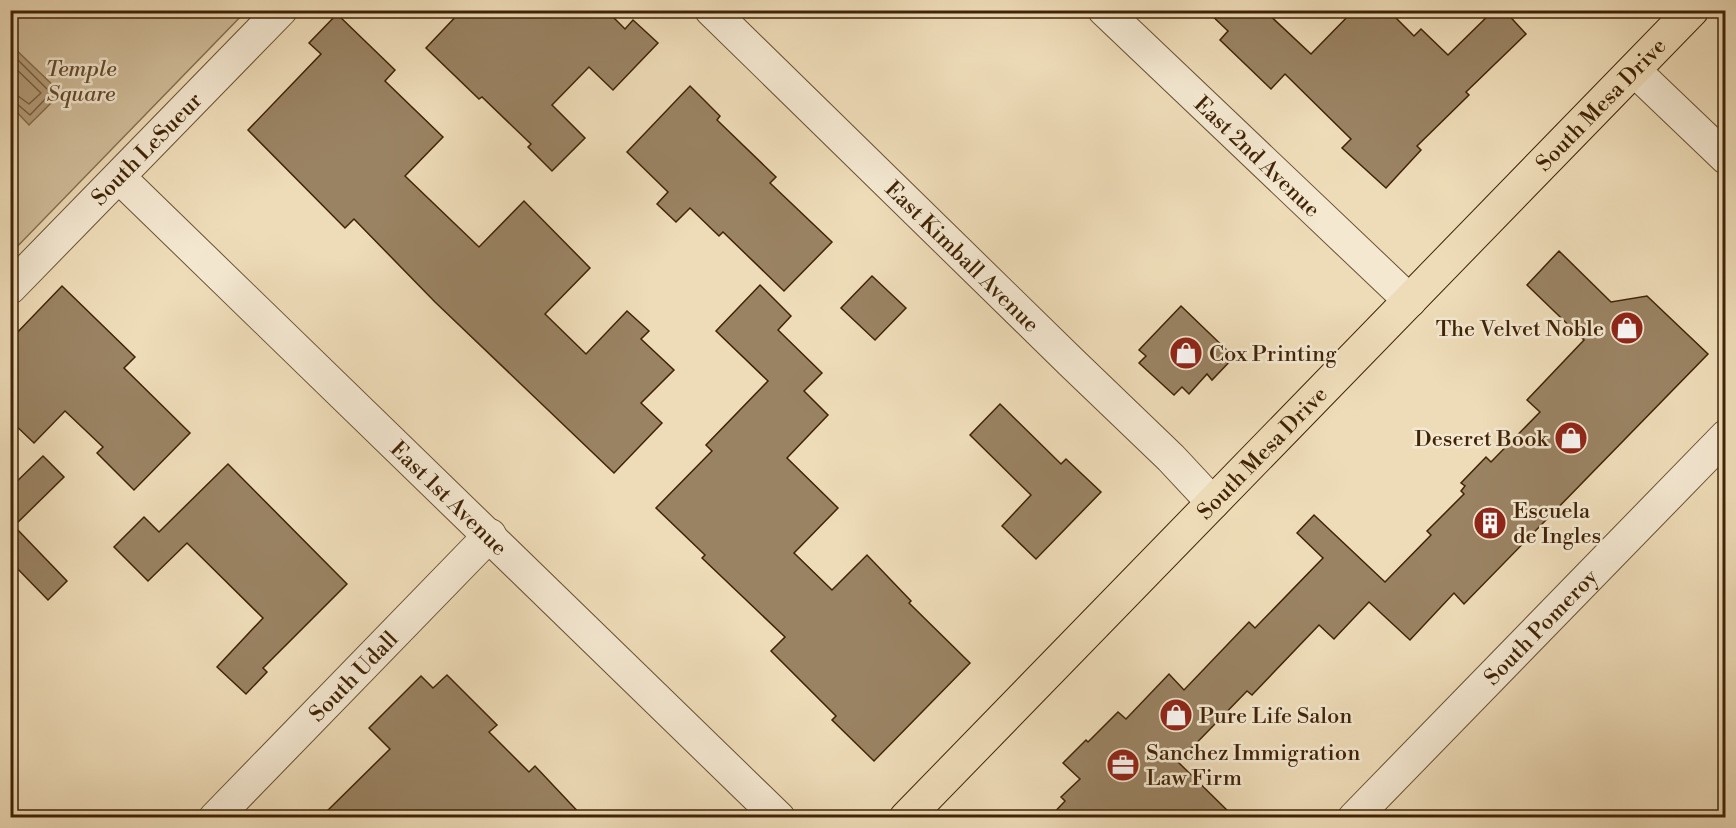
<svg xmlns="http://www.w3.org/2000/svg" width="1736" height="828" viewBox="0 0 1736 828" font-family="'Libre Bodoni',serif">
<rect width="100%" height="100%" fill="#eedcb8"/>
<filter id="stains"><feTurbulence type="fractalNoise" baseFrequency=".00333" numOctaves="4"/><feColorMatrix values="0 0 0 0 .2 0 0 0 0 .09 0 0 0 0 .02 0 0 0 .5 -.17"/></filter>
<radialGradient id="worn" r=".72"><stop offset=".6" stop-color="#630" stop-opacity="0"/><stop offset="1" stop-color="#630" stop-opacity=".3"/></radialGradient>
<!-- green -->
<polygon fill="#d0bd9a" stroke="#887050" stroke-width="1.5" points="11,11 246,11 11,253"/>
<!-- water -->
<polygon fill="#b39d7b" stroke="#856c4c" stroke-width="1.5" points="10,44 61,93 29,125 11,106"/>
<g fill="none" stroke-linecap="round" stroke-linejoin="round">
<!-- shore -->
<g stroke="#7a6040" stroke-width="1.5">
<polyline points="10,52 51,93 30,115 16,103 10,102"/>
<polyline points="10,63 41,93 29,104 18,96 10,94"/>
</g>
</g>
<!-- building -->
<g fill="#9a8363" stroke="#402306" stroke-width="1.5">
<polygon points="462,10 606,10 625,29 633,20 658,43 613,90 589,67 552,105 585,138 552,171 528,147 531,144 482,97 479,99 426,48"/>
<polygon points="1206,10 1264,10 1311,54 1354,10 1388,10 1414,36 1421,29 1448,55 1494,10 1504,10 1526,34 1466,92 1469,95 1417,146 1421,150 1386,188 1342,148 1351,139 1285,74 1271,89 1220,40 1228,31"/>
<polygon points="337,14 395,70 385,81 443,137 405,176 479,247 524,201 590,268 545,314 586,354 627,311 649,331 641,339 674,370 641,403 662,423 614,473 435,302 354,219 345,228 248,130 321,54 309,43"/>
<polygon points="690,86 720,116 717,120 776,177 770,183 832,242 784,291 723,232 719,236 690,208 676,222 657,204 668,192 627,152"/>
<polygon points="1559,251 1611,302 1647,296 1708,354 1464,604 1454,593 1410,640 1369,602 1334,639 1319,625 1252,695 1247,691 1178,762 1235,818 1049,818 1065,801 1061,797 1080,779 1063,763 1086,740 1088,742 1118,712 1126,719 1169,674 1184,690 1249,622 1255,628 1323,558 1297,533 1314,515 1385,582 1431,535 1427,531 1464,494 1461,491 1465,486 1461,483 1486,457 1491,462 1540,412 1527,400 1584,340 1527,285"/>
<polygon points="872,276 906,308 875,340 841,308"/>
<polygon points="760,285 791,316 778,330 822,373 804,391 828,415 787,458 838,508 794,553 832,590 867,555 911,601 909,603 970,663 874,761 832,720 836,716 771,651 785,637 702,558 705,555 656,508 712,451 706,445 768,381 716,331"/>
<polygon points="62,286 135,357 124,368 190,433 134,490 97,453 103,447 65,411 34,443 10,420 10,340"/>
<polygon points="1181,306 1234,357 1212,380 1207,374 1189,394 1182,387 1174,395 1139,363 1146,356 1139,350"/>
<polygon points="1000,404 1061,464 1066,459 1101,492 1036,559 1002,526 1031,495 970,435"/>
<polygon points="43,456 64,477 14,526 67,581 48,600 10,561 10,488"/>
<polygon points="228,464 347,584 263,668 267,672 246,694 217,667 263,618 187,543 148,581 114,547 144,517 159,532"/>
<polygon points="447,675 497,725 489,732 529,772 535,766 584,818 320,818 390,749 369,728 421,676 433,688"/>
</g>
<g fill="none" stroke-linecap="round" stroke-linejoin="round">
<defs>
<g id="minor">
<path id="s1" d="M711,10L1071,362L1171,458L1213,503"/>
<path id="s2" d="M1104,10L1410,301"/>
<polyline points="1635,71 1726,158"/>
<path id="s3" d="M120,178L779,818"/>
<path id="s4" d="M10,288L281,10"/>
<path id="s5" d="M215,818L490,535"/>
<path id="s6" d="M1354,818L1726,436"/>
</g>
<g id="major">
<path id="s7" d="M906,818L1692,10"/>
</g>
</defs>
<!-- minor casing -->
<use href="#minor" stroke="#6c5132" stroke-width="34"/>
<!-- major casing -->
<use href="#major" stroke="#402306" stroke-width="35"/>
<!-- minor -->
<use href="#minor" stroke="#f4e8d1" stroke-width="32"/>
<!-- major -->
<use href="#major" stroke="#eedcb8" stroke-width="33"/>
</g>
<!-- icons -->
<defs>
<symbol id="shop-disc" viewBox="-11 -11 22 22"><circle r="9.5" fill="#8f2418" stroke="#f4e8d1"/><path d="M-5-2.5h2.3a2.7 3.5 0 0 1 5.4 0H5L5.5 6h-11ZM-1.5-2.5h3a1.5 2.3 0 0 0-3 0Z" fill="#fff"/></symbol>
<symbol id="building-disc" viewBox="-11 -11 22 22"><circle r="9.5" fill="#8f2418" stroke="#f4e8d1"/><path d="M-4-6H4V6H1V3H-1V6H-4ZM-2.5-4.3h1.7v1.8h-1.7ZM.8-4.3h1.7v1.8H.8ZM-2.5-1h1.7V.8h-1.7ZM.8-1h1.7V.8H.8Z" fill="#fff"/></symbol>
<symbol id="office-disc" viewBox="-11 -11 22 22"><circle r="9.5" fill="#8f2418" stroke="#f4e8d1"/><path d="M-6-3h4V-5.5h4V-3h4V5H-6ZM-1-4.5V-3h2v-1.5ZM-6 0V1H6V0Z" fill="#fff"/></symbol>
</defs>
<g fill-rule="evenodd">
<use href="#shop-disc" x="1608" y="309" width="38" height="38"/>
<use href="#shop-disc" x="1167" y="334" width="38" height="38"/>
<use href="#shop-disc" x="1552" y="419" width="38" height="38"/>
<use href="#building-disc" x="1471" y="504" width="38" height="38"/>
<use href="#shop-disc" x="1157" y="696" width="38" height="38"/>
<use href="#office-disc" x="1104" y="746" width="38" height="38"/>
</g>
<g text-anchor="middle" stroke-width="5" stroke-linejoin="round" paint-order="stroke">
<!-- park labels -->
<g font-size="22" font-style="italic" fill="#644a2b" stroke="#f4e8d1">
<text x="81" y="76">Temple<tspan x="81" dy="25">Square</tspan></text>
</g>
<!-- street labels -->
<g font-size="22" fill="#402306" stroke="#f4e8d1">
<text dy="8" stroke="none"><textPath href="#s7" startOffset="996">South Mesa Drive</textPath></text>
<text dy="8" stroke="none"><textPath href="#s4" startOffset="195">South LeSueur</textPath></text>
<text dy="8" stroke="none"><textPath href="#s2" startOffset="212">East 2nd Avenue</textPath></text>
<text dy="8" stroke="none"><textPath href="#s1" startOffset="352">East Kimball Avenue</textPath></text>
<text dy="8" stroke="none"><textPath href="#s7" startOffset="510">South Mesa Drive</textPath></text>
<text dy="8" stroke="none"><textPath href="#s3" startOffset="459">East 1st Avenue</textPath></text>
<text dy="8" stroke="none"><textPath href="#s6" startOffset="267">South Pomeroy</textPath></text>
<text dy="8" stroke="none"><textPath href="#s5" startOffset="198">South Udall</textPath></text>
</g>
<!-- poi labels -->
<g font-size="22" fill="#402306" stroke="#f4e8d1" text-anchor="start">
<text x="1604" y="336" text-anchor="end">The Velvet Noble</text>
<text x="1209" y="361">Cox Printing</text>
<text x="1548" y="446" text-anchor="end">Deseret Book</text>
<text x="1513" y="518">Escuela<tspan x="1513" dy="25">de Ingles</tspan></text>
<text x="1199" y="723">Pure Life Salon</text>
<text x="1146" y="760">Sanchez Immigration<tspan x="1146" dy="25">Law Firm</tspan></text>
</g>
</g>
<!-- margin -->
<rect width="1736" height="828" fill="none" stroke="#eedcb8" stroke-width="36"/>
<rect x="12" y="12" width="1712" height="804" fill="none" stroke="#402306" stroke-width="3"/>
<rect x="18" y="18" width="1700" height="792" fill="none" stroke="#402306" stroke-width="1.5"/>
<rect width="100%" height="100%" filter="url(#stains)"/>
<rect width="100%" height="100%" fill="url(#worn)"/>
</svg>
